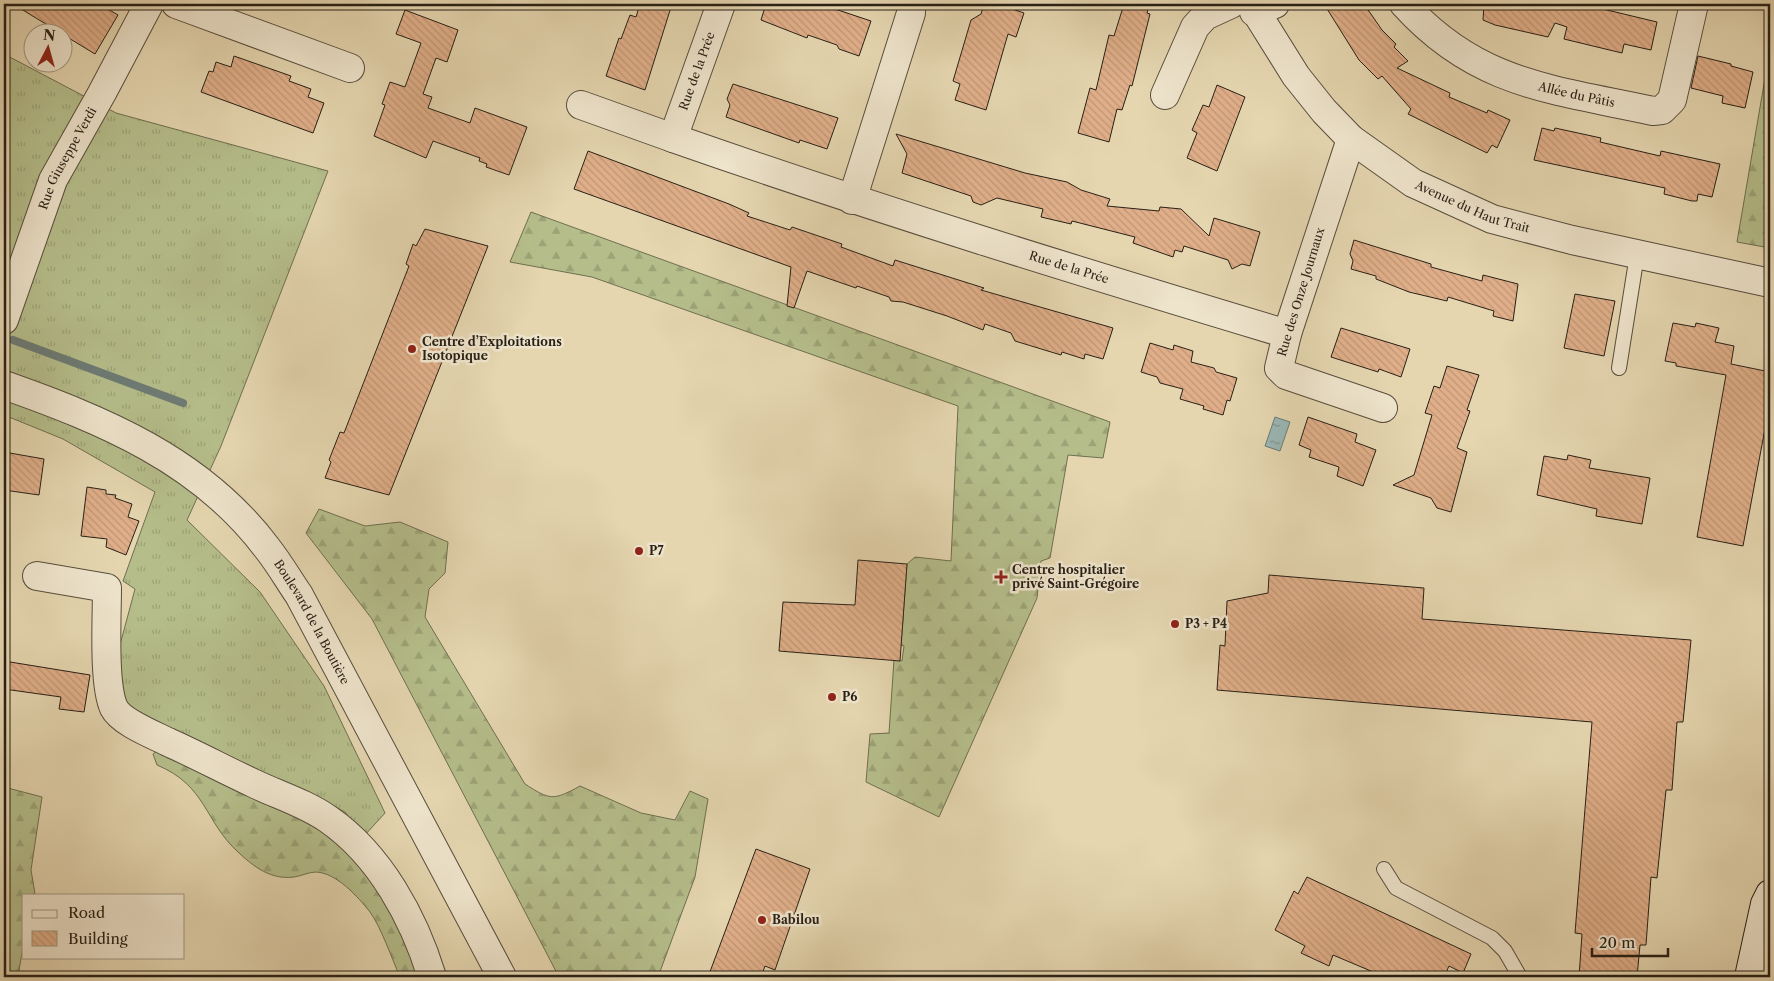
<svg xmlns="http://www.w3.org/2000/svg" width="1774" height="981" viewBox="0 0 1774 981" font-family="'Libre Caslon Text',serif">
<defs>
<pattern id="grass-tufts" width="24" height="20" patternUnits="userSpaceOnUse" patternTransform="scale(1.25)"><rect width="24" height="20" fill="#b5be8b"/><path d="M3 7l-1-3M5 7V3M7 7l1-3M15 17l-1-3M17 17v-4M19 17l1-3" fill="none" stroke="#9ca377"/></pattern>
<pattern id="forest-firs" width="22" height="20" patternUnits="userSpaceOnUse" patternTransform="scale(1.25)"><rect width="22" height="20" fill="#b5be8b"/><path d="M5 1l3.5 6h-7zM16 11l3.5 6h-7z" fill="#9ca377"/></pattern>
<pattern id="water-ripples" width="26" height="14" patternUnits="userSpaceOnUse" patternTransform="scale(1.25)"><rect width="26" height="14" fill="#9ab7b5"/><path d="M2 4q2-2 4 0t4 0M15 11q2-2 4 0t4 0" fill="none" stroke="#7e9492"/></pattern>
<pattern id="building-back-hatch" width="6" height="6" patternUnits="userSpaceOnUse" patternTransform="scale(1.25)"><rect width="6" height="6" fill="#e0af89"/><path d="M-1 5l2 2M0 0l6 6M5-1l2 2" fill="none" stroke="#c09676"/></pattern>
</defs>
<rect width="100%" height="100%" fill="#e5d6b0"/>
<filter id="stains"><feTurbulence type="fractalNoise" baseFrequency=".004" numOctaves="4"/><feColorMatrix values="0 0 0 0 .2 0 0 0 0 .09 0 0 0 0 .02 0 0 0 .5 -.17"/></filter>
<radialGradient id="worn" r=".72"><stop offset=".6" stop-color="#630" stop-opacity="0"/><stop offset="1" stop-color="#630" stop-opacity=".3"/></radialGradient>
<!-- grass -->
<polygon fill="url(#grass-tufts)" stroke="#6e6f50" points="4,54 116,113 328,171 221,446 187,520 260,592 324,686 385,813 364,836 291,807 131,710 119,692 117,656 135,589 123,581 155,492 63,439 4,415"/>
<!-- forest -->
<g fill="url(#forest-firs)" stroke="#6e6f50">
<polygon points="1770,49 1770,248 1737,242"/>
<polygon points="531,212 1110,422 1103,458 1068,455 1050,558 1041,561 1037,598 939,817 866,782 870,734 889,733 894,660 902,661 904,646 901,645 907,564 915,557 951,561 958,406 592,277 510,262"/>
<path d="M319,509L365,526L400,522L448,542L445,573L429,589L425,617L525,784C550,800 553,801 580,786L641,813L675,820L690,791L708,799L695,877L658,977H559L372,619L306,533Z"/>
<path d="M162,747L318,798L345,812L364,836L430,977H400C392,959 381,927 370,912C358,897 337,873 316,872C309,872 301,876 294,877C271,880 254,867 238,852C204,821 207,786 157,765L153,754Z"/>
<polygon points="4,787 42,797 31,870 35,894 24,895 24,940 18,977 4,977"/>
</g>
<!-- water -->
<polygon fill="url(#water-ripples)" stroke="#6c7b75" points="1275,417 1290,422 1280,451 1265,446"/>
<g fill="none" stroke-linecap="round" stroke-linejoin="round">
<!-- stream -->
<polyline stroke="#6c7b75" stroke-width="8" points="13,340 183,403"/>
</g>
<!-- building -->
<g fill="url(#building-back-hatch)" stroke="#282016">
<polygon points="13,4 99,4 118,15 95,54"/>
<polygon points="640,4 672,4 645,90 606,76 619,38 621,39 630,15 636,17"/>
<polygon points="766,4 820,4 871,21 859,56 839,49 837,45 808,35 807,38 761,20"/>
<polygon points="984,4 998,4 1024,13 1016,37 1008,34 986,110 955,100 960,84 953,81 971,20 981,14"/>
<polygon points="1124,4 1149,4 1147,13 1150,14 1132,86 1130,85 1122,110 1117,109 1109,142 1078,133 1090,88 1096,90 1109,35 1114,36"/>
<polygon points="1324,4 1364,4 1382,30 1396,44 1394,47 1408,61 1397,68 1450,93 1449,97 1487,113 1488,110 1510,120 1497,148 1492,145 1487,153 1408,114 1411,109 1382,76 1378,79 1359,60"/>
<polygon points="1484,4 1582,4 1657,22 1651,50 1624,44 1622,53 1564,39 1567,27 1555,23 1548,37 1495,25 1483,20"/>
<polygon points="405,10 458,30 447,62 436,58 423,94 432,97 428,108 470,123 475,108 527,127 509,175 486,167 487,164 479,161 480,158 433,141 426,158 374,136 385,105 382,104 390,82 405,87 421,43 396,34"/>
<polygon points="234,56 291,76 289,81 311,89 308,97 324,103 313,133 201,92 209,71 213,72 216,62 231,67"/>
<polygon points="1698,56 1731,64 1731,66 1753,72 1745,108 1722,103 1723,96 1691,88"/>
<polygon points="733,84 838,118 827,149 800,140 799,143 726,117 730,105 727,99"/>
<polygon points="1217,85 1245,97 1217,171 1187,158 1197,133 1192,130 1203,105 1209,107"/>
<polygon points="1542,128 1554,131 1555,128 1601,138 1600,142 1660,156 1661,151 1720,164 1712,197 1698,194 1697,201 1692,201 1664,194 1665,188 1534,160"/>
<polygon points="896,134 1025,173 1067,182 1081,190 1110,199 1107,206 1159,211 1160,207 1181,209 1209,236 1214,218 1260,232 1250,266 1242,264 1232,269 1228,260 1184,246 1182,252 1175,250 1173,257 1133,243 1135,237 1072,221 1071,224 1041,217 1043,209 997,198 981,205 973,202 971,196 902,173 907,154"/>
<polygon points="588,151 729,204 749,213 747,216 790,230 792,227 842,244 841,247 893,266 895,260 984,288 981,290 1113,328 1103,359 1085,354 1084,359 1062,352 1061,355 1015,341 1011,333 985,324 983,330 947,316 903,302 891,301 889,297 857,286 856,288 807,271 794,308 787,306 791,267 574,189"/>
<polygon points="425,229 488,246 389,495 325,478 331,462 329,460 340,432 344,433 409,266 406,264 413,244 416,246"/>
<polygon points="1354,240 1431,264 1431,267 1482,281 1483,275 1518,284 1513,321 1493,316 1494,311 1448,297 1447,301 1409,292 1376,279 1376,276 1351,269 1353,261 1350,254"/>
<polygon points="1575,294 1615,301 1604,356 1564,348"/>
<polygon points="1673,323 1695,327 1696,323 1719,328 1715,342 1734,346 1731,364 1770,372 1770,402 1743,546 1697,537 1726,375 1676,366 1676,363 1665,361"/>
<polygon points="1341,328 1410,349 1401,377 1379,369 1378,372 1331,357"/>
<polygon points="1150,343 1173,350 1174,345 1193,351 1191,362 1214,368 1216,372 1237,378 1230,401 1227,400 1223,415 1203,409 1204,406 1180,399 1183,389 1160,383 1157,377 1141,372"/>
<polygon points="1447,366 1479,375 1467,410 1470,411 1457,448 1467,452 1451,512 1437,508 1431,498 1393,485 1414,475 1432,415 1425,413 1434,386 1440,388"/>
<polygon points="1308,417 1357,434 1355,442 1376,450 1363,486 1337,476 1339,467 1309,457 1311,450 1299,445"/>
<polygon points="4,452 44,459 39,495 4,490"/>
<polygon points="1568,455 1591,460 1589,468 1650,478 1642,524 1596,516 1597,509 1537,495 1544,456 1567,460"/>
<polygon points="87,487 106,490 106,494 116,495 115,498 132,504 128,517 139,521 126,555 106,547 107,539 81,536"/>
<polygon points="858,560 907,564 900,661 779,651 783,602 855,605"/>
<polygon points="1269,575 1424,588 1422,619 1691,640 1683,722 1677,722 1672,790 1666,790 1657,878 1651,877 1646,945 1640,945 1637,977 1579,977 1582,934 1575,933 1592,722 1217,690 1220,645 1225,646 1227,601 1268,593"/>
<polygon points="4,661 90,675 84,712 59,709 61,697 4,689"/>
<polygon points="756,849 810,869 775,970 765,966 761,977 708,977"/>
<polygon points="1307,877 1471,954 1463,973 1449,966 1444,977 1385,977 1333,955 1329,966 1301,953 1305,946 1275,930 1294,891 1298,894"/>
</g>
<g fill="none" stroke-linecap="round" stroke-linejoin="round">
<defs>
<g id="service">
<polyline points="1619,368 1637,255"/>
<polyline points="1384,869 1396,888 1492,938 1505,951 1520,977"/>
</g>
<g id="minor">
<polyline points="176,4 350,68"/>
<path id="s1" d="M721,4L673,138C876,209 1081,272 1287,334"/>
<path id="s2" d="M1404,4C1477,85 1552,89 1653,111L1662,110L1672,100L1694,4"/>
<polyline points="1254,12 1275,4"/>
<polyline points="1165,95 1195,27 1205,16 1231,4"/>
<polyline points="581,105 673,138"/>
<polyline points="1351,139 1287,334 1279,368 1286,375 1383,408"/>
<polyline points="852,200 911,13 911,4"/>
<path id="s3" d="M4,320L53,180L102,93L149,4"/>
<path d="M37,576L107,588C107,616 103,685 114,708C121,722 154,735 168,742C197,755 225,770 253,783C278,795 305,803 328,819C380,855 414,918 432,977"/>
</g>
<g id="tertiary">
<path id="s4" d="M1251,4L1296,76L1324,111L1351,139L1413,183L1492,219L1572,240L1770,283"/>
<path id="s5" d="M4,385C103,420 201,460 267,548C279,563 288,579 299,595L502,977"/>
</g>
<polyline id="secondary" points="1749,977 1765,904 1770,894"/>
</defs>
<!-- service casing -->
<use href="#service" stroke="#574e3c" stroke-width="16"/>
<!-- minor casing -->
<use href="#minor" stroke="#574e3c" stroke-width="30"/>
<!-- tertiary casing -->
<use href="#tertiary" stroke="#574e3c" stroke-width="30"/>
<!-- secondary casing -->
<use href="#secondary" stroke="#282016" stroke-width="30"/>
<!-- service -->
<use href="#service" stroke="#eee4cc" stroke-width="14"/>
<!-- minor -->
<use href="#minor" stroke="#eee4cc" stroke-width="28"/>
<!-- tertiary -->
<use href="#tertiary" stroke="#eee4cc" stroke-width="28"/>
<!-- secondary -->
<use href="#secondary" stroke="#eee4cc" stroke-width="28"/>
</g>
<!-- markers -->
<g fill="#8f2418" stroke="#eee4cc" stroke-width="2">
<circle cx="412" cy="349" r="5"/>
<circle cx="639" cy="551" r="5"/>
<path d="M998.5 569.5h5v5h5v5h-5v5h-5v-5h-5v-5h5z"/>
<circle cx="1175" cy="624" r="5"/>
<circle cx="832" cy="697" r="5"/>
<circle cx="762" cy="920" r="5"/>
</g>
<g text-anchor="middle" stroke-width="5" stroke-linejoin="round" paint-order="stroke">
<!-- street labels -->
<g font-size="12" fill="#282016" stroke="#eee4cc">
<text transform="translate(697 71) rotate(-70)" y="4">Rue de la Prée</text>
<text dy="4" stroke="none"><textPath href="#s2" startOffset="199">Allée du Pâtis</textPath></text>
<text dy="4" stroke="none"><textPath href="#s3" startOffset="174">Rue Giuseppe Verdi</textPath></text>
<text dy="4" stroke="none"><textPath href="#s4" startOffset="309">Avenue du Haut Trait</textPath></text>
<text dy="4" stroke="none"><textPath href="#s1" startOffset="559">Rue de la Prée</textPath></text>
<text transform="translate(1301 292) rotate(-73)" y="4">Rue des Onze Journaux</text>
<text dy="4" stroke="none"><textPath href="#s5" startOffset="401">Boulevard de la Boutière</textPath></text>
</g>
<!-- poi labels -->
<g font-size="12" font-weight="bold" fill="#282016" stroke="#eee4cc" text-anchor="start">
<text x="422" y="346">Centre d’Exploitations<tspan x="422" dy="14">Isotopique</tspan></text>
<text x="649" y="555">P7</text>
<text x="1012" y="574">Centre hospitalier<tspan x="1012" dy="14">privé Saint-Grégoire</tspan></text>
<text x="1185" y="628">P3 + P4</text>
<text x="842" y="701">P6</text>
<text x="772" y="924">Babilou</text>
</g>
</g>
<!-- margin -->
<rect width="1774" height="981" fill="none" stroke="#e5d6b0" stroke-width="20"/>
<rect x="5" y="5" width="1764" height="971" fill="none" stroke="#282016" stroke-width="2.5"/>
<rect x="10" y="10" width="1754" height="961" fill="none" stroke="#282016"/>
<!-- legend -->
<rect x="22" y="894" width="162" height="65" fill="#eee4cc" stroke="#9f9683"/>
<rect x="32" y="910" width="25" height="8" fill="#eee4cc" stroke="#9f9683"/>
<text x="68" y="918" font-size="15" fill="#282016">Road</text>
<rect x="32" y="931" width="25" height="15" fill="url(#building-back-hatch)" stroke="#9f9683"/>
<text x="68" y="944" font-size="15" fill="#282016">Building</text>
<!-- north arrow -->
<g transform="translate(48 48) rotate(6)"><circle r="24" fill="#eee4cc" stroke="#9f9683"/>
<path d="M0-4L9 19L0 12L-9 19Z" fill="#8f2418"/>
<text y="-8" font-size="14" font-weight="bold" text-anchor="middle" fill="#282016">N</text>
</g>
<!-- scale -->
<path d="M1592 948v8h76v-8" fill="none" stroke="#282016" stroke-width="2.5"/>
<text x="1599" y="948" font-size="15" fill="#282016" stroke="#eee4cc" stroke-width="4" paint-order="stroke">20 m</text>
<rect width="100%" height="100%" filter="url(#stains)"/>
<rect width="100%" height="100%" fill="url(#worn)"/>
</svg>
